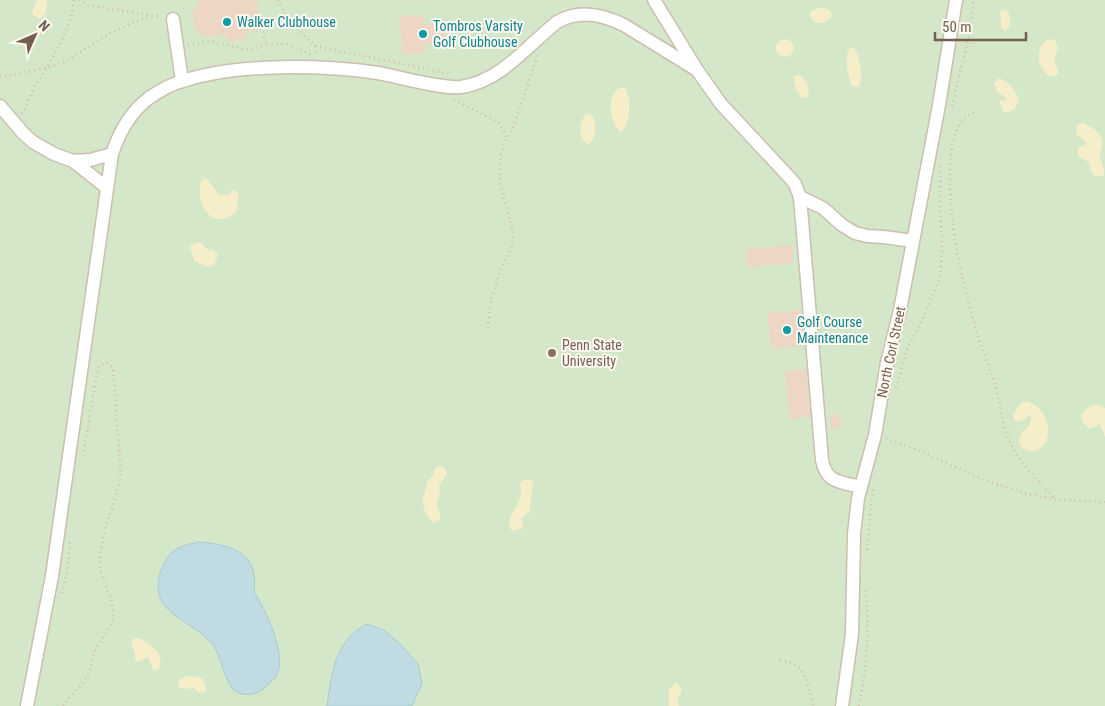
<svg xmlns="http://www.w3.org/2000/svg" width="1105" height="706" viewBox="0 0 1105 706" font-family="'Roboto Condensed',sans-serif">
<rect width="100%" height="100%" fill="#faf5ea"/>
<!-- green -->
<rect fill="#d4e7c9" x="0" y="0" width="1105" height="706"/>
<!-- sand -->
<g fill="#f6eec9">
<polygon points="37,0 47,0 46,13 39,19 33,15 32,12"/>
<path d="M821,7L830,10L832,16C825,26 810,26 810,12Z"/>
<path d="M1005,9C1012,15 1012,24 1006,31L1001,28V19L999,12Z"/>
<circle cx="785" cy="48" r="9"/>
<path d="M1050,39L1055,40L1058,47L1054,60L1059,73L1054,77C1036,75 1033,44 1050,39Z"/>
<path d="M850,48H854C860,57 864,79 858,87L852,86C848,76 843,57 850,48Z"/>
<path d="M796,75H800C807,81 810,88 808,97L802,98L797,91L793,77Z"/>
<path d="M999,78C1010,82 1016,92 1019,102C1015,109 1012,113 1004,112L999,103L1000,101L1008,100L997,91L994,83Z"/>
<path d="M620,88H625C632,100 631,122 621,132C609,124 606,94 620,88Z"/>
<path d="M587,113L593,116C597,126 597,138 588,145C577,136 578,123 587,113Z"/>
<path d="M1084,123C1092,127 1105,135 1102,146C1101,150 1099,152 1100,157C1102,164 1105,168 1104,175L1097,177C1091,174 1090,170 1090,163L1078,156V147L1085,145L1086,142L1077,135L1076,128L1078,124Z"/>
<path d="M203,179H207L220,195H228L233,190L237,192L239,196L236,212C208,236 192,193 203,179Z"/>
<polygon points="200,242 208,250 211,249 215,251 218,255 214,265 208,267 194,261 190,247 194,243"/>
<path d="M1027,401C1045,408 1053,427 1045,444C1042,446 1039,450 1035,451C1027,452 1016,447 1020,437C1023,429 1032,427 1031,417L1029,414L1024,420L1017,422L1014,420L1013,415L1020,404Z"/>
<path d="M1093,405H1098L1105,408V437L1100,424L1090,429C1076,419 1080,412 1093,405Z"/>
<polygon points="441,466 446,469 447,474 439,486 440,495 437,501 437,506 441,517 438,521 433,523 426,514 422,502 428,480 433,476 435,468"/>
<path d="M523,480H529L533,482L530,509L529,512L521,518L523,526L522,528L512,531C504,520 516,510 519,500C522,495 521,489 520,484Z"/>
<path d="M137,638C150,642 166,654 159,669L156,671L153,670L148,657L138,662L135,660V651C131,647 131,644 133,639Z"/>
<polygon points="186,676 202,678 205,683 206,690 203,693 198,692 193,688 183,689 178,686 178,681"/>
<polygon points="677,683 682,690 678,699 679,706 669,706 669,689 674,684"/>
</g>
<!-- water -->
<g fill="#c0dce2" stroke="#a7cad3">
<path d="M200,542C232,545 259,553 254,592C265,609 287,654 277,674C274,680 267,686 262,690C254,695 245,696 237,692C225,686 222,657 213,645C192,618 144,614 162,568C170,549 180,545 200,542Z"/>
<path d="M366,624L384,630L401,645L418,664L422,683L412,706H327C332,672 334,643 366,624Z"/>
</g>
<!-- building -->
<g fill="#edd7c4">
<polygon points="197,0 257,0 261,30 246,31 247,39 227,42 226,34 202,37 201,30 195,31 192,9 198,8"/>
<polygon points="423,15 424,24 445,23 446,44 424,45 425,53 402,54 400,16"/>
<polygon points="792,245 793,263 748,267 746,249"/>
<polygon points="801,310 804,346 771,349 767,313"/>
<polygon points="806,369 810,417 789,419 785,371"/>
<polygon points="840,414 842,428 831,429 829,415"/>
</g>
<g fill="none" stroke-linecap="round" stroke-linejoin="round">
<defs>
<g id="minor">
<path d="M654,0L697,70L721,104L790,178L795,184L800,197L822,460C826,483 841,482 861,487"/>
<polyline points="173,19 182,81"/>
<polyline points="0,106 23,133 33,142 54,154 73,161 106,187"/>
<polyline points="73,161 90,160 112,154"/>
<polyline points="800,197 823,208 842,225 855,233 867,236 884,237 913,241"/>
<path d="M27,706L52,576L112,154C119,133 130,112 149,98C159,91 171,84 183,81C237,63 322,65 378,73C400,77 440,89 461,87C501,81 527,46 557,22C579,9 602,14 624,25L697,70"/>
<polyline points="842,706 852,634 854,534 858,498 875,435 887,363 900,310 939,105 956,0"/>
</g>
</defs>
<!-- minor casing -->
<use href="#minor" stroke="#ccbeb1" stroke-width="15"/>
<!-- path -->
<g stroke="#d2baa7" stroke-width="2.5" stroke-dasharray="1 4" stroke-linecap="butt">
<polyline points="79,0 88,5 161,17"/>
<polyline points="278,0 286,17 315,46 448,73"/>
<polyline points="259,15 261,14 265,45 286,44 312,55"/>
<polyline points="188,45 210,41 244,49 254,49 265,45"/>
<polyline points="315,46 315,56"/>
<polyline points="0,77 47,68 65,62 110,33 148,16"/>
<polyline points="454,100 499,123 504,131 506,138"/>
<polyline points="952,106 968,41 974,0"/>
<path d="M979,112C966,112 956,127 953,140C946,168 952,233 959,261C966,293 974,326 985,357C988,365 992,373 994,382C1000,400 1001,420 1008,437C1016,460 1040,483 1056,500"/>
<path d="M22,114C27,105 30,95 36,85C52,57 70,34 74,0"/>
<polyline points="488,328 491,301 501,267 509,254 514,236 499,180 501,153 504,143 512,131 538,55"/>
<polyline points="896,388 908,347 920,324 940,278 942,250 940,194 941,165"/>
<polyline points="886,438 922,452 981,479 1028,494 1056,500 1105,502"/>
<polyline points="867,550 872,497 875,486"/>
<polyline points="62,593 67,571 70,542"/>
<path d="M780,660C809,664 806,684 814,706"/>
<path d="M63,706C68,696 79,689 85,680C92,669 92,655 98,644C103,636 110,630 112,622C118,600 100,584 100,563C100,532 116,504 121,474L113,368L107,363L100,365L98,368L83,455"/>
<path d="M859,706C867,667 869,630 866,591"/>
</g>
<!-- minor -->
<use href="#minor" stroke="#fff" stroke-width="12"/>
</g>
<!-- markers -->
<g fill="#0f9aa8" stroke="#fdf9f0" stroke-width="2">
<circle cx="227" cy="22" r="5"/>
<circle cx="423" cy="34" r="5"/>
<circle cx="787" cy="330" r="5"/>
</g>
<circle fill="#8d6e63" stroke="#fdf9f0" stroke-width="2" cx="552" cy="353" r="5"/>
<g text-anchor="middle" stroke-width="4" stroke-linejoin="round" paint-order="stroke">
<!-- culture labels -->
<g font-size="14" fill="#0d838f" stroke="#fdf9f0" text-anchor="start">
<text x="237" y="27">Walker Clubhouse</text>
<text x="433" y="31">Tombros Varsity<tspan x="433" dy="16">Golf Clubhouse</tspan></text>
<text x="797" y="327">Golf Course<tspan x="797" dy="16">Maintenance</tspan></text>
</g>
<!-- education labels -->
<g font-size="14" fill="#785e54" stroke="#fdf9f0" text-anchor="start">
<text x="562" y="350">Penn State<tspan x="562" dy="16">University</tspan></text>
</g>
<!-- street labels -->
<g font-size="14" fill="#735e50" stroke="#fdf9f0">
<text transform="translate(891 352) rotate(-78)" y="5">North Corl Street</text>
</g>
</g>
<!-- north arrow -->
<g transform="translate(35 35) rotate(45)" stroke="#fdf9f0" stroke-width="4" paint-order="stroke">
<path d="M0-4L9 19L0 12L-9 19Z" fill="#735e50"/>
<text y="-8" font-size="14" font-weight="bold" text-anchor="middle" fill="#735e50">N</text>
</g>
<!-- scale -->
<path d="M935 32v8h91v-8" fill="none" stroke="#735e50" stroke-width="2.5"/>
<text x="942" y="32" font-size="15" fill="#735e50" stroke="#fdf9f0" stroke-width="4" paint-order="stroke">50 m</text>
</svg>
